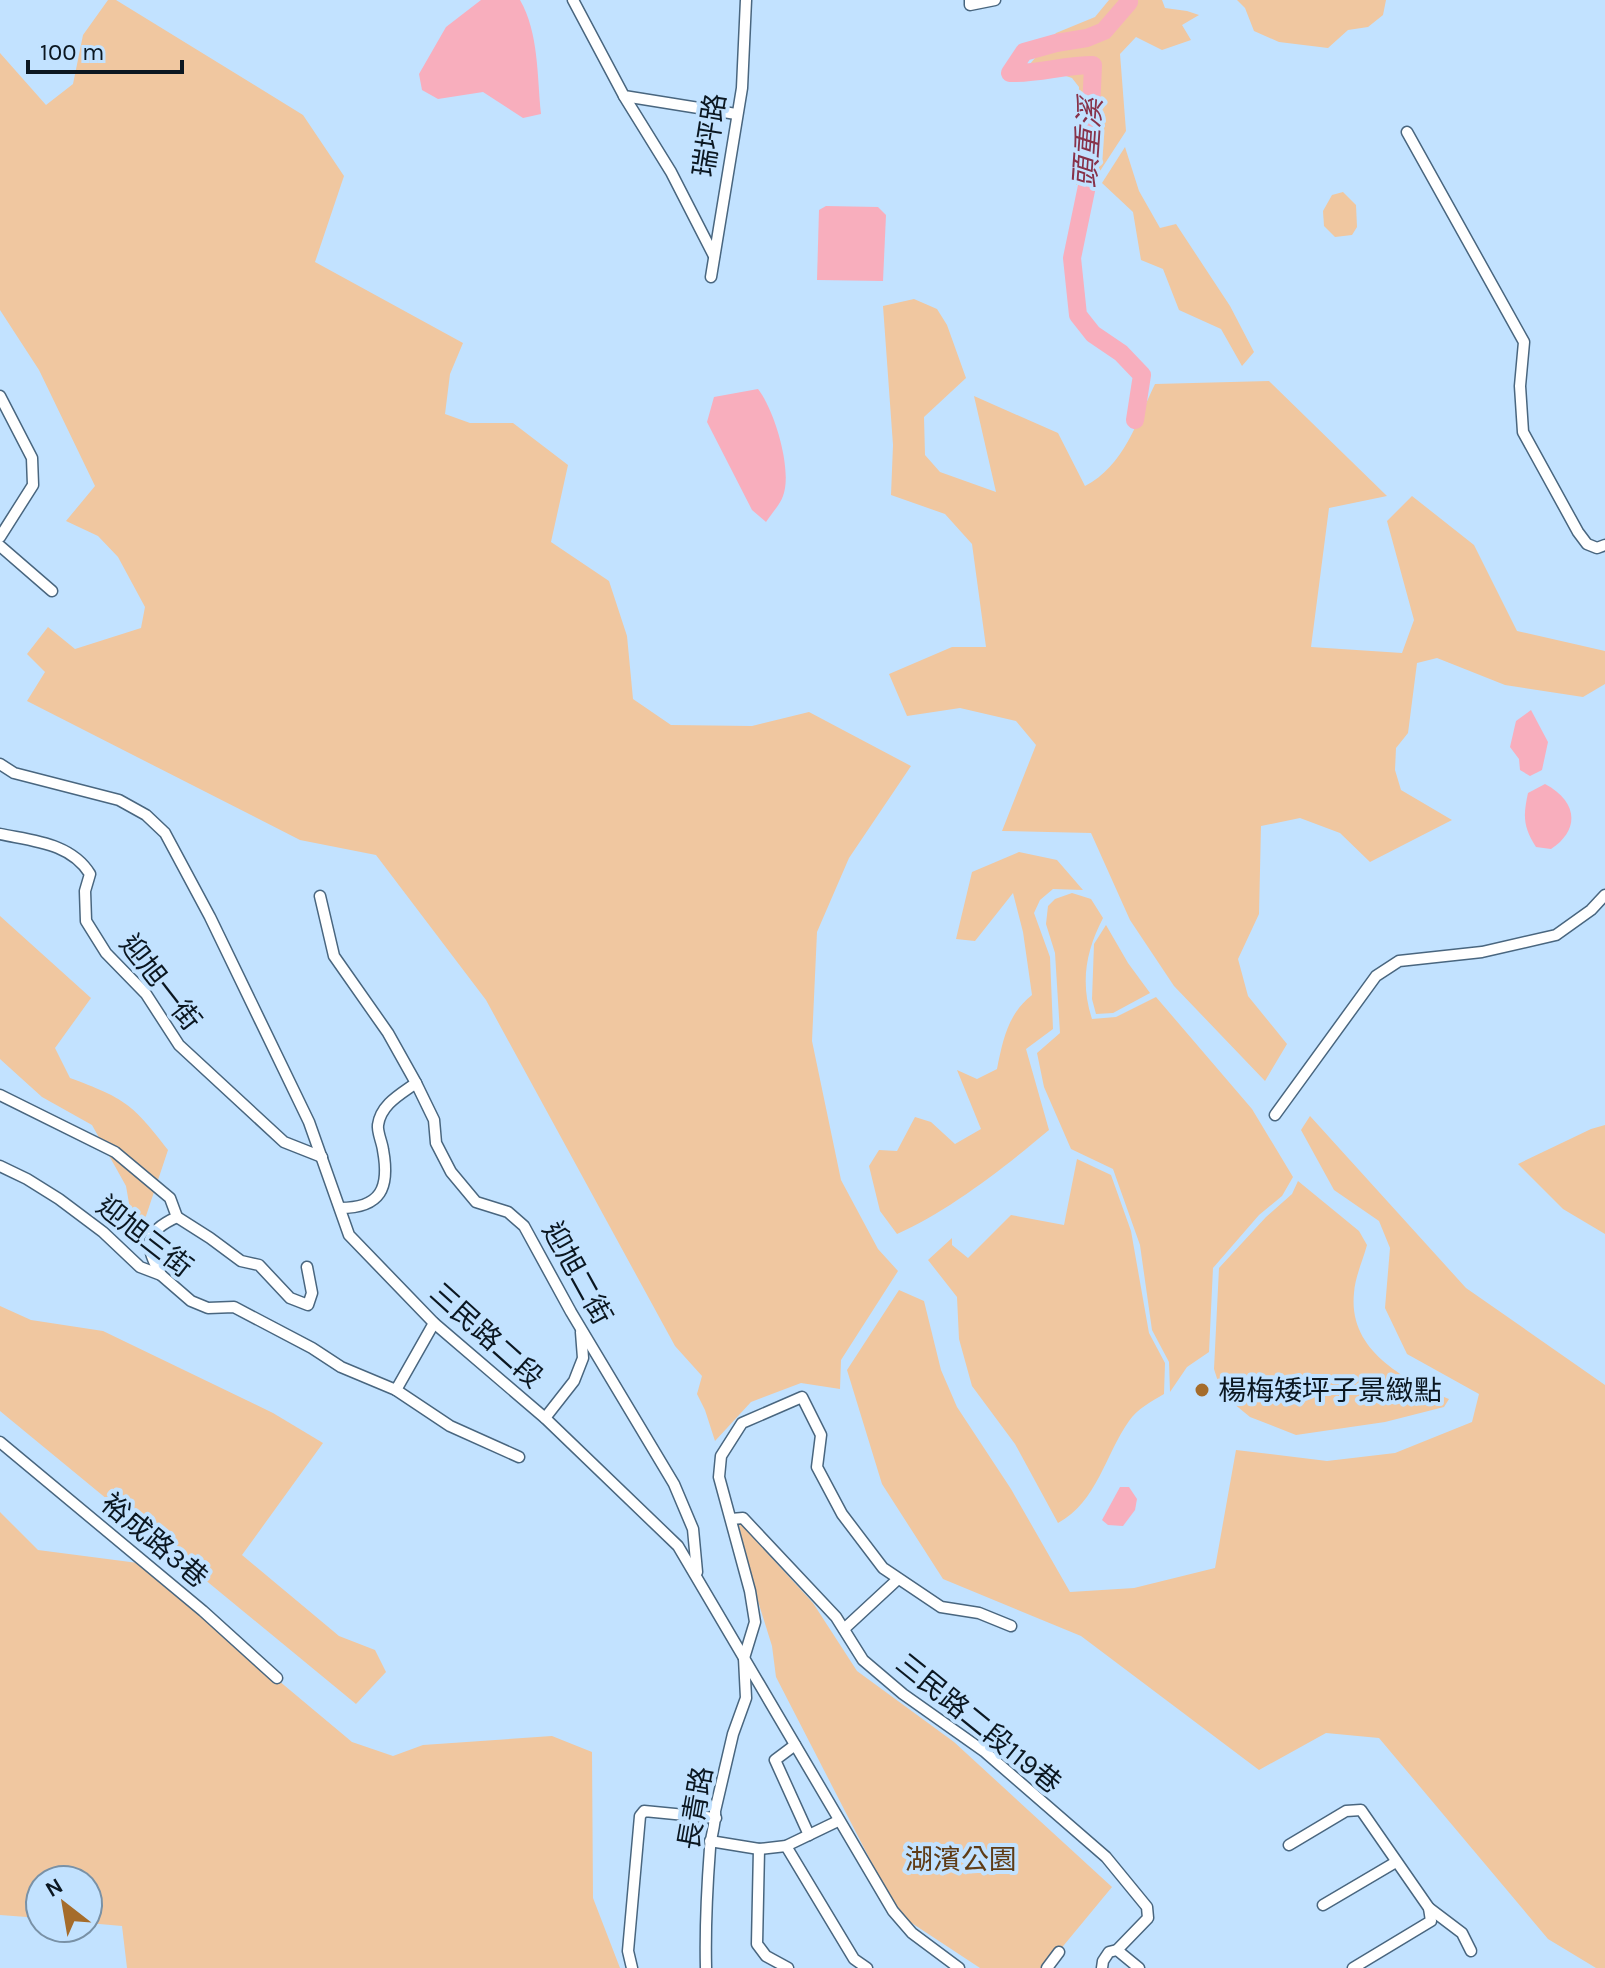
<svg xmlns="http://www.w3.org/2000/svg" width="1605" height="1968" viewBox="0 0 1605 1968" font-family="Karla,'Noto Sans TC',sans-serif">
<rect width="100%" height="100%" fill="#c2e2ff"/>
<!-- green -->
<g fill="#f0c7a0">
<polygon points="108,0 116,0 303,115 344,176 315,262 463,343 450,374 445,414 470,423 513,423 568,465 551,542 609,581 627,636 633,699 671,725 752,726 809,712 911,766 849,858 817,932 812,1041 841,1180 878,1249 898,1271 841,1360 840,1389 801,1383 751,1402 715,1441 705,1410 697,1394 702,1376 675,1346 486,1000 376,855 300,840 27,701 45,672 27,654 48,627 75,649 141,628 145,607 118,557 98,536 66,521 95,486 39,370 0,310 0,53 46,105 73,84 83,35"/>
<polygon points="1109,0 1162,0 1165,8 1187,11 1199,15 1182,25 1191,40 1162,50 1136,37 1120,54 1126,131 1100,171 1076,185 1079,87 1072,78 1030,64 1056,33 1095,17"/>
<polygon points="1237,0 1386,0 1383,15 1368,27 1348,30 1328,48 1279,42 1254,31 1245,8"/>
<polygon points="1125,147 1139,191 1160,228 1176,224 1230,306 1254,352 1242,366 1221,329 1179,310 1163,269 1141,260 1133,212 1102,183"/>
<polygon points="1343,192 1356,205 1357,227 1352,235 1335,237 1324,226 1323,211 1332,195"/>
<path d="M914,299L937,309L947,325L966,378L924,417L925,455L940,472L996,492L974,396L1058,433L1085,486C1124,466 1137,421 1155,384L1269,381L1387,496L1329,508L1311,647L1402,653L1414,620L1387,521L1412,496L1474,545L1517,631L1605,651V684L1583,697L1505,685L1437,658L1417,663L1408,733L1396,748L1395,770L1401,790L1452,820L1370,862L1340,833L1300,818L1261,826L1259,914L1238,959L1248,996L1287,1044L1265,1081L1174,986L1130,920L1091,833L1002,831L1036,745L1016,721L960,708L907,716L889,674L952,647H986L972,544L945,514L891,495L893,445L883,306Z"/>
<path d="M1019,852L1057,860L1083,890L1053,889L1040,900L1034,913L1050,957L1053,1029L1026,1049L1049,1130C1005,1167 949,1211 897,1234L880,1211L869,1166L879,1150L897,1151L915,1117L931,1122L955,1144L981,1129L957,1070L977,1079L997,1069C1003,1039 1008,1014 1032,995L1023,932L1013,893L975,941L956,939L972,872Z"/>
<path d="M1072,893L1091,899L1103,918C1086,951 1080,982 1092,1019L1116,1017L1156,997L1252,1109L1293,1177L1282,1196L1259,1215L1213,1268L1209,1352L1187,1367L1170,1392L1169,1362L1152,1330L1140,1245L1113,1169L1071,1149L1044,1087L1037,1053L1060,1033L1055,953L1046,924L1048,906L1055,899Z"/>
<path d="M0,916L91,998L55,1048L70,1078C124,1098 133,1104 168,1150L146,1216L134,1232L126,1186L92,1125L42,1097L0,1059Z"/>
<polygon points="1106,925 1128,963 1150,993 1113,1013 1096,1014 1092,999 1094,944"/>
<polygon points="1310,1116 1466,1288 1605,1385 1605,1968 1596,1968 1548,1939 1379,1738 1326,1733 1259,1770 1081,1636 943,1579 882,1484 847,1370 899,1290 924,1301 941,1370 957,1407 1011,1489 1070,1592 1134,1588 1215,1568 1236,1450 1327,1461 1395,1453 1472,1422 1479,1394 1407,1354 1385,1308 1390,1248 1379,1221 1334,1190 1301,1130"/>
<polygon points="1605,1125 1605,1234 1563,1209 1518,1164 1591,1129"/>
<path d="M1077,1159L1111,1175L1131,1231L1149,1333L1165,1363L1164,1394C1152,1401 1137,1409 1129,1421C1105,1455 1097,1502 1058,1523L1015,1444L972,1386L959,1339L957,1297L928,1260L952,1238V1245L968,1258L1011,1215L1064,1225Z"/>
<path d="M1298,1181L1359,1231L1367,1245C1363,1260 1355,1277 1354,1293C1348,1351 1404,1379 1449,1399L1444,1407L1385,1422L1296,1435L1250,1417L1222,1394L1214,1369L1219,1268L1266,1217L1292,1194Z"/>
<polygon points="0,1306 31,1320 103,1331 273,1413 323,1443 242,1555 339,1636 375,1650 386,1672 356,1704 0,1411"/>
<polygon points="0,1512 38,1550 138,1563 352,1742 393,1756 423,1745 552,1736 592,1752 593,1898 620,1968 127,1968 122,1926 88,1923 88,1880 40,1880 40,1918 0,1915"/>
<polygon points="738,1521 813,1603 857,1671 954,1742 1112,1887 1045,1968 980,1968 898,1914 776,1677 772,1646 752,1582"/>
</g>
<!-- water -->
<g fill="#f8aebd">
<path d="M481,0H520C539,33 537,76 541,114L523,118L483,92L438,99L422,90L419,74L446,27Z"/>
<polygon points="826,206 878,207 886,215 883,281 817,280 819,210"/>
<path d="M758,389C774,409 793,470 783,496C780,505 771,514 766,522L752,510L707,422L714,397Z"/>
<polygon points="1531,710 1548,742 1542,770 1530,776 1520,770 1519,759 1510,747 1516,721"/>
<path d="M1545,784C1577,801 1581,829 1551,849L1536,847C1523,827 1523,816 1528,793Z"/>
<polygon points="1120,1487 1129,1487 1137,1499 1135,1510 1123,1526 1108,1525 1102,1520"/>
</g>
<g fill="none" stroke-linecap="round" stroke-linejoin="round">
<!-- river -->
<path stroke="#f8aebd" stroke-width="18" d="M1128,0L1129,2L1104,31L1087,38L1056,43L1024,52L1010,73C1038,74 1064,65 1093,65L1088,181L1072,258L1078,315L1093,334L1121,353L1142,375L1135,420"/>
<defs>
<g id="street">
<polyline points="573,0 624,96 736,114"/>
<polyline points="970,0 970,5 995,0"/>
<polyline points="624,96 671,172 714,256"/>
<polyline points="1407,132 1524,342 1520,386 1523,432 1578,532 1587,544 1597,548 1605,545"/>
<polyline points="711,277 742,88 746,0"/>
<polyline points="0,396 32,458 33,485 0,537"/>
<polyline points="0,546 52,591"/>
<polyline points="0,764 14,773 119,800 146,815 165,833 210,917 309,1122 349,1235 434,1323 545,1418 678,1546 893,1911 912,1933 959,1968"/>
<path d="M0,834C33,841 71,843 90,874L85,891L86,921L106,953L146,994L179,1045L284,1142L322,1157"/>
<polyline points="320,896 334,956 388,1033 416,1083 434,1120 436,1143 451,1172 476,1202 508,1212 524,1226 571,1312 674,1484 693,1529 697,1572"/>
<path d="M0,1095L115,1152L170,1198L177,1217C144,1232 144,1245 161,1275"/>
<polyline points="1275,1115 1376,976 1399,961 1482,952 1556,935 1591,910 1605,895"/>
<polyline points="0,1166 27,1179 59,1199 103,1232 140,1267 161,1275 191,1301 208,1308 234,1307 312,1348 341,1367 396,1390 434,1323"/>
<path d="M340,1208C381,1208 390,1188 383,1150C382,1142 377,1132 378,1125C381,1104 401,1094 416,1083"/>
<polyline points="177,1217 210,1238 241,1261 259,1265 290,1298 308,1305 312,1293 307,1267"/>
<polyline points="396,1390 450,1426 519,1457"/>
<polyline points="545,1418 574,1381 583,1358 581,1332"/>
<polyline points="0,1442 203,1611 277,1678"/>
<polyline points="731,1519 743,1518 836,1617 863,1660 903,1694 985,1752 1106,1857 1147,1907 1148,1918 1117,1950 1109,1952 1103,1961 1102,1968"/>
<polyline points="844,1629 898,1579"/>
<polyline points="795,1745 775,1760 809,1835"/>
<polyline points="710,1841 759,1849 786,1846 838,1821"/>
<polyline points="1289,1845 1346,1811 1361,1810 1429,1908 1431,1921 1353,1968"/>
<polyline points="786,1846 854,1959 867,1968"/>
<polyline points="759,1849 757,1944 766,1956 788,1968"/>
<polyline points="1323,1905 1396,1862"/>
<polyline points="1429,1908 1462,1933 1471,1951"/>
<polyline points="1117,1950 1139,1968"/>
<polyline points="632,1968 628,1951 640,1816 644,1811 716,1818"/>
<path d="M706,1968C705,1928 707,1888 710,1848C711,1835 716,1823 715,1811L733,1734L746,1698L744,1658L755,1622L750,1591L719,1477L721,1456L742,1423L802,1397L821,1435L817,1467L842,1514L883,1568L941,1607L979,1613L1011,1626"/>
<polyline points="1047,1968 1059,1952"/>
</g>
</defs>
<!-- street casing -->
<use href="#street" stroke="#49667f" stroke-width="13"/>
<!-- street -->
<use href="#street" stroke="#fff" stroke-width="10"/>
</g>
<!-- markers -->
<circle fill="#a56c2b" stroke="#c2e2ff" stroke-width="3" cx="1202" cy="1390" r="8"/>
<g text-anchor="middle" stroke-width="8" stroke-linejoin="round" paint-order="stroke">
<!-- street labels -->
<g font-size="28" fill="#0b1721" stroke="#c2e2ff">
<text transform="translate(709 135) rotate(-81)" y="10">瑞坪路</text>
<text transform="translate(161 982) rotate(52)" y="10">迎旭一街</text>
<text transform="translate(145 1236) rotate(38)" y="10">迎旭三街</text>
<text transform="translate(578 1273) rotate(61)" y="10">迎旭二街</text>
<text transform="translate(487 1335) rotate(42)" y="10">三民路二段</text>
<text transform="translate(155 1540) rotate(40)" y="10">裕成路3巷</text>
<text transform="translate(979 1723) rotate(39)" y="10">三民路二段119巷</text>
<text transform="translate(695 1808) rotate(-80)" y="10">長青路</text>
</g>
<!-- poi labels -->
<g font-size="28" fill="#0b1721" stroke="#c2e2ff" text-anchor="start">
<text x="1218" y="1400">楊梅矮坪子景緻點</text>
</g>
<!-- park labels -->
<g font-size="28" fill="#5f3c16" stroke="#c2e2ff">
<text x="961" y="1869">湖濱公園</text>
</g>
<!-- water labels -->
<g font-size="30" font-style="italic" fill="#87324a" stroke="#c2e2ff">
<text transform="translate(1088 143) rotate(-86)" y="10">頭重溪</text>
</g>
</g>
<!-- north arrow -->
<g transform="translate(64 1904) rotate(329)"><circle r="38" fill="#c2e2ff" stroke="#7991a6" stroke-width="2"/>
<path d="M0-6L14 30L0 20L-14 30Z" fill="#a56c2b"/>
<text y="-12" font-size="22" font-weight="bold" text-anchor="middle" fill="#0b1721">N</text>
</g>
<!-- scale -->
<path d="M28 60v12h154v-12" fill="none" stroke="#0b1721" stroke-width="4"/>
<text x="40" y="60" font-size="24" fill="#0b1721" stroke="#c2e2ff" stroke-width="6" paint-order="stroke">100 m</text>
</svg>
